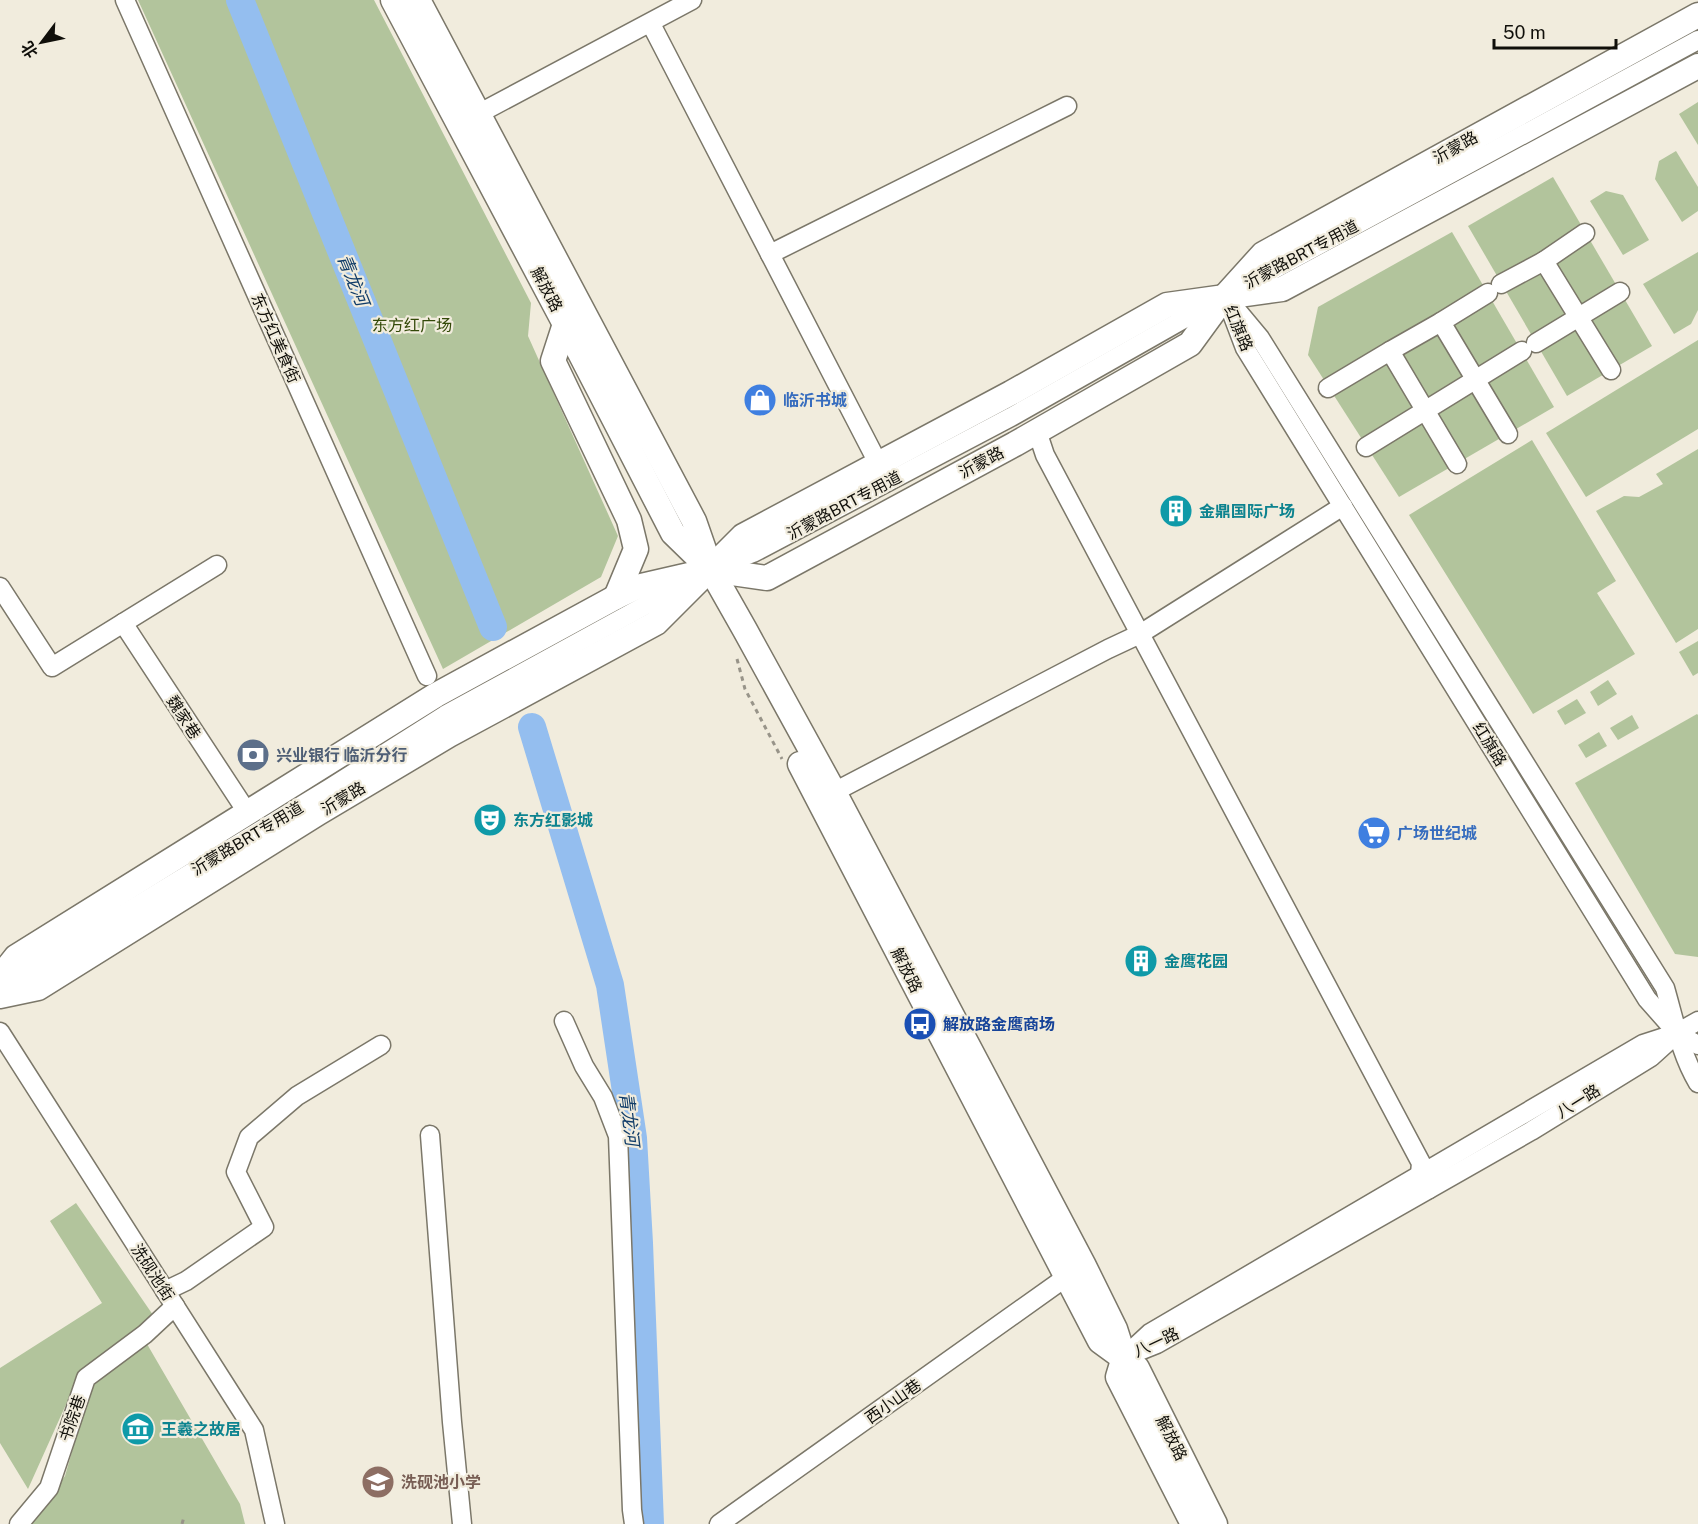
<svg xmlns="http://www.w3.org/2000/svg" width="1698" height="1524" viewBox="0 0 1698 1524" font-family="'Public Sans','Noto Sans SC',sans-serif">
<rect width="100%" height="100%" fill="#f1ecdd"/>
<!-- green -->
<g fill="#b2c49c">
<polygon points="138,0 374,0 531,303 528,336 618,536 601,577 443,669"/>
<polygon points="1698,102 1698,145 1679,114"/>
<polygon points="1676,151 1698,187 1698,211 1682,222 1655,179 1659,161"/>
<polygon points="1553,177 1652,346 1567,396 1468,226"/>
<polygon points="1606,191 1623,195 1649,240 1623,255 1590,201"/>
<polygon points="1452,232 1554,407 1399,497 1308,355 1318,307"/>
<polygon points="1698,252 1698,310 1691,324 1674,334 1643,284"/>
<polygon points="1698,340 1698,429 1586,497 1546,433"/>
<polygon points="1532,440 1616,581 1597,593 1635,654 1533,714 1409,515"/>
<polygon points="1698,449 1698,629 1676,643 1596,511 1624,496 1639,497 1663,484 1656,474"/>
<polygon points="1698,641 1698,673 1693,676 1679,652"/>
<polygon points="1608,680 1617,694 1598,706 1590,692"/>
<polygon points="1577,699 1586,713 1565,725 1557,711"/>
<polygon points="1697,714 1698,715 1698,957 1675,954 1575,783"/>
<polygon points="1632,715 1639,728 1618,740 1610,728"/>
<polygon points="1599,732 1607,746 1586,758 1578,745"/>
<polygon points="76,1203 153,1315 130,1337 77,1380 28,1489 0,1443 0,1368 102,1303 50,1221"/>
<polygon points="147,1344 240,1504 245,1524 28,1524 65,1476 92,1382"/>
</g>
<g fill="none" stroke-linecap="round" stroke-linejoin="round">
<!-- river -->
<g stroke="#94beef" stroke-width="28">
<polyline points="240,0 493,627"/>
<polyline points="532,727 610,985 633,1138 639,1243 650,1524"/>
</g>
<defs>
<g id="minor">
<polyline points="125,0 427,676"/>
<polyline points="651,24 879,465"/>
<polyline points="478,114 692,0"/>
<polyline points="770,254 1067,106"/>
<polyline points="1544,261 1611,370"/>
<polyline points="1501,284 1544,261 1585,233"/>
<polyline points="1236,290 1698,40"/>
<polyline points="1488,293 1441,322 1508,434"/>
<path d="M1225,296L1260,338L1665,988C1674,1019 1681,1055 1698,1083"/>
<polyline points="1231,311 1245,348 1647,999 1677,1033 1698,1045"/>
<polyline points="1536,343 1620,292"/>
<polyline points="1390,351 1441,322"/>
<polyline points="1328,388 1390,351 1457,464"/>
<polyline points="1037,431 1045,455 1421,1163 1420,1174 1429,1189"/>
<polyline points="1366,447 1522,351"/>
<polyline points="715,568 753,553 1011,417 1212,303"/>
<polyline points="0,587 52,667 217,565"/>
<polyline points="123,623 247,812"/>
<polyline points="834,792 1108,649 1140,634 1343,506"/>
<polyline points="0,989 330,788 445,715 690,581"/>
<polyline points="564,1021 584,1066 603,1097 618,1136 632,1510 634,1524"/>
<polyline points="0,1032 254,1430 275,1524"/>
<polyline points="430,1135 452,1422 462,1524"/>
<polyline points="165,1291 186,1281 264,1227 236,1172 249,1137 297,1096 381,1045"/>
<polyline points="1132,1354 1157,1344 1531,1131 1651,1057 1672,1038"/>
<polyline points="1124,1357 1150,1333 1643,1044 1677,1033 1698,1021"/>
<polyline points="19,1524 49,1488 86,1378 145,1334 175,1306"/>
<polyline points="719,1524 1065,1278"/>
</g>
<g id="major">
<polyline points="393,0 565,324 673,533 711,570 745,630 834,792 1083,1264 1115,1329 1124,1357 1118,1377 1193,1524"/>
<polyline points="418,0 694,521 709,564"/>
<polyline points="565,324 553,361 629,520 636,549 616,597"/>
<polyline points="800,764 1100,1341 1137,1368 1215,1524"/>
<polyline points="0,977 16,957 436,695 616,597 637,587 711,570 767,578 1015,444 1190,344 1225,296 1263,254 1698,15"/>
<polyline points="0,996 38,988 318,813 449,735 656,623 743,536 1011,393 1167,305 1282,289 1698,66"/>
</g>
</defs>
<!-- minor casing -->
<use href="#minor" stroke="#7b7769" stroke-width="21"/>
<!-- major casing -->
<use href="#major" stroke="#7b7769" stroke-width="27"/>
<!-- path -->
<g stroke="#989489" stroke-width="3" stroke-dasharray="4.5 4.5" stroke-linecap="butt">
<polyline points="737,659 745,689 782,759"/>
<polyline points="182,1524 184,1517"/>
</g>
<!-- minor -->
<use href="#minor" stroke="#fff" stroke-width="18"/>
<!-- major -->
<use href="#major" stroke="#fff" stroke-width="24"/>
</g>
<!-- icons -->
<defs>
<symbol id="shop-disc" viewBox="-11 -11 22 22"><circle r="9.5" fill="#3f7fe0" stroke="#f1ecdd"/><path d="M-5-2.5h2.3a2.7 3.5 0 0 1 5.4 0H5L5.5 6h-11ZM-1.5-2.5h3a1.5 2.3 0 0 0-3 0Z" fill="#fff"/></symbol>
<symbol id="building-disc" viewBox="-11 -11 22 22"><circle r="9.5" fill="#0f9aa8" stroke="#f1ecdd"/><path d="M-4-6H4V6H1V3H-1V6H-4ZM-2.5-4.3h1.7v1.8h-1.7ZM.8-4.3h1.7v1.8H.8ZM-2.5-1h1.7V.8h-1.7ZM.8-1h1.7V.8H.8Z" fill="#fff"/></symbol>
<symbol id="bank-disc" viewBox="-11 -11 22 22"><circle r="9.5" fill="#5c6f8a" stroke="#f1ecdd"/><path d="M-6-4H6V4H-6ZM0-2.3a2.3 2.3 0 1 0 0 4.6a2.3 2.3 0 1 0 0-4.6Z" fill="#fff"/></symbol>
<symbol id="theatre-disc" viewBox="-11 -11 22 22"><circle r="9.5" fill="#0f9aa8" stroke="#f1ecdd"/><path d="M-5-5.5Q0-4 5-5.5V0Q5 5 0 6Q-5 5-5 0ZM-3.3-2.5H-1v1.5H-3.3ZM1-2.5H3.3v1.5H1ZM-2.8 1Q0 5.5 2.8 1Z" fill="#fff"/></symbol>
<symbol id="supermarket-disc" viewBox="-11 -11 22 22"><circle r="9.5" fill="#3f7fe0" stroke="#f1ecdd"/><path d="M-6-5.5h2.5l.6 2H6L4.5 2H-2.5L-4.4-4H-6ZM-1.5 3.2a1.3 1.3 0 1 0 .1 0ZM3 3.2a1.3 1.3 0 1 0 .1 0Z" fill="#fff"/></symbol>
<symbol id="bus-disc" viewBox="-11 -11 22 22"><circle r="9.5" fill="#1a4fb4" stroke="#f1ecdd"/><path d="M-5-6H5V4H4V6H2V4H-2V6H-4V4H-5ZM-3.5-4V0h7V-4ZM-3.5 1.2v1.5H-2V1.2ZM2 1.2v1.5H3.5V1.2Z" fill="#fff"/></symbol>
<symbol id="museum-disc" viewBox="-11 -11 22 22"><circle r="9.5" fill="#0f9aa8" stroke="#f1ecdd"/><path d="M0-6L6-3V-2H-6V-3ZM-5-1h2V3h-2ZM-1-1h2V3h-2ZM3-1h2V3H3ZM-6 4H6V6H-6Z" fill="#fff"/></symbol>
<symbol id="school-disc" viewBox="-11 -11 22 22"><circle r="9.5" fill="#8d6e63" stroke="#f1ecdd"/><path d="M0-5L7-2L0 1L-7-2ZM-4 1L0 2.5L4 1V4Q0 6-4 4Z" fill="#fff"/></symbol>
</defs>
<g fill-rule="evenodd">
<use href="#shop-disc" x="741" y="381" width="38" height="38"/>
<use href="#building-disc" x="1157" y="492" width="38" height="38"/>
<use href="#bank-disc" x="234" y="736" width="38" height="38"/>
<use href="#theatre-disc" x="471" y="801" width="38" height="38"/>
<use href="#supermarket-disc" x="1355" y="814" width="38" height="38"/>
<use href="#building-disc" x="1122" y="942" width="38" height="38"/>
<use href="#bus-disc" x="901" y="1005" width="38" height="38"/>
<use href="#museum-disc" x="119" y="1410" width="38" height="38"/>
<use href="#school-disc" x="359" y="1463" width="38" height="38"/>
</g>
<g text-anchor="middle" stroke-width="4.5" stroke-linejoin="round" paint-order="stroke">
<!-- street labels -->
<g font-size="16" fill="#100f0a" stroke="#f1ecdd">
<text transform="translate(1455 147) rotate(-29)" y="6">沂蒙路</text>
<text transform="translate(1301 254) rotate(-28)" y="6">沂蒙路BRT专用道</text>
<text transform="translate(547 289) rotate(62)" y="6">解放路</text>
<text transform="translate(1239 328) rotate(67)" y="6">红旗路</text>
<text transform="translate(276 338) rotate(66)" y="6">东方红美食街</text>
<text transform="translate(981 462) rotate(-28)" y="6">沂蒙路</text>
<text transform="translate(844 505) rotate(-28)" y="6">沂蒙路BRT专用道</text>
<text transform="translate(184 717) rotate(57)" y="6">魏家巷</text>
<text transform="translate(1490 744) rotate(58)" y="6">红旗路</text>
<text transform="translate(343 798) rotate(-31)" y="6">沂蒙路</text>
<text transform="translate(247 838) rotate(-31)" y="6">沂蒙路BRT专用道</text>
<text transform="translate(907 970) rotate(63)" y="6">解放路</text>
<text transform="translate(1578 1101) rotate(-32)" y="6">八一路</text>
<text transform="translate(153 1272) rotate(57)" y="6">洗砚池街</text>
<text transform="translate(1156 1342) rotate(-25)" y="6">八一路</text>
<text transform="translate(893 1401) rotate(-35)" y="6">西小山巷</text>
<text transform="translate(72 1418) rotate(-71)" y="6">书院巷</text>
<text transform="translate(1172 1438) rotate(63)" y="6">解放路</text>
</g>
<!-- park labels -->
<g font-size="16" fill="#334908" stroke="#f1ecdd">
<text x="412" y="331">东方红广场</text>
</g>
<!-- shop labels -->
<g font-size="16" font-weight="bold" fill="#366cbe" stroke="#f1ecdd" text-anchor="start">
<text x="783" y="406">临沂书城</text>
<text x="1397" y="839">广场世纪城</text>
</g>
<!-- culture labels -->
<g font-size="16" font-weight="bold" fill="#0d838f" stroke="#f1ecdd" text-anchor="start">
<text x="1199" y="517">金鼎国际广场</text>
<text x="513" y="826">东方红影城</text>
<text x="1164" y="967">金鹰花园</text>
<text x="161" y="1435">王羲之故居</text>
</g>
<!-- service labels -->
<g font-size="16" font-weight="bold" fill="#4e5e75" stroke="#f1ecdd" text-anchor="start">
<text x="276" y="761">兴业银行 临沂分行</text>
</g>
<!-- transit labels -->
<g font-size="16" font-weight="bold" fill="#164399" stroke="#f1ecdd" text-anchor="start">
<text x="943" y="1030">解放路金鹰商场</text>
</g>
<!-- education labels -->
<g font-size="16" font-weight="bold" fill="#785e54" stroke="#f1ecdd" text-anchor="start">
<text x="401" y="1488">洗砚池小学</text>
</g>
<!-- water labels -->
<g font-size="18" font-style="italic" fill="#113d69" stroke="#f1ecdd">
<text transform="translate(353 280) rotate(68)" y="6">青龙河</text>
<text transform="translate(629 1119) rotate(83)" y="6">青龙河</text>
</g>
</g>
<!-- north arrow -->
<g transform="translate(42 42) rotate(238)" stroke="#f1ecdd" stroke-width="4.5" paint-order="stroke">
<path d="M0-4.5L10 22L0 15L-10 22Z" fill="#100f0a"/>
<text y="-9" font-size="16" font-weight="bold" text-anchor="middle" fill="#100f0a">北</text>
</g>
<!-- scale -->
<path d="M1494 39v9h122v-9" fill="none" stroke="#100f0a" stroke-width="3"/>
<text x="1503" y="39" font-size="18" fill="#100f0a" stroke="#f1ecdd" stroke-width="4.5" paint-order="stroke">50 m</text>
</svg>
